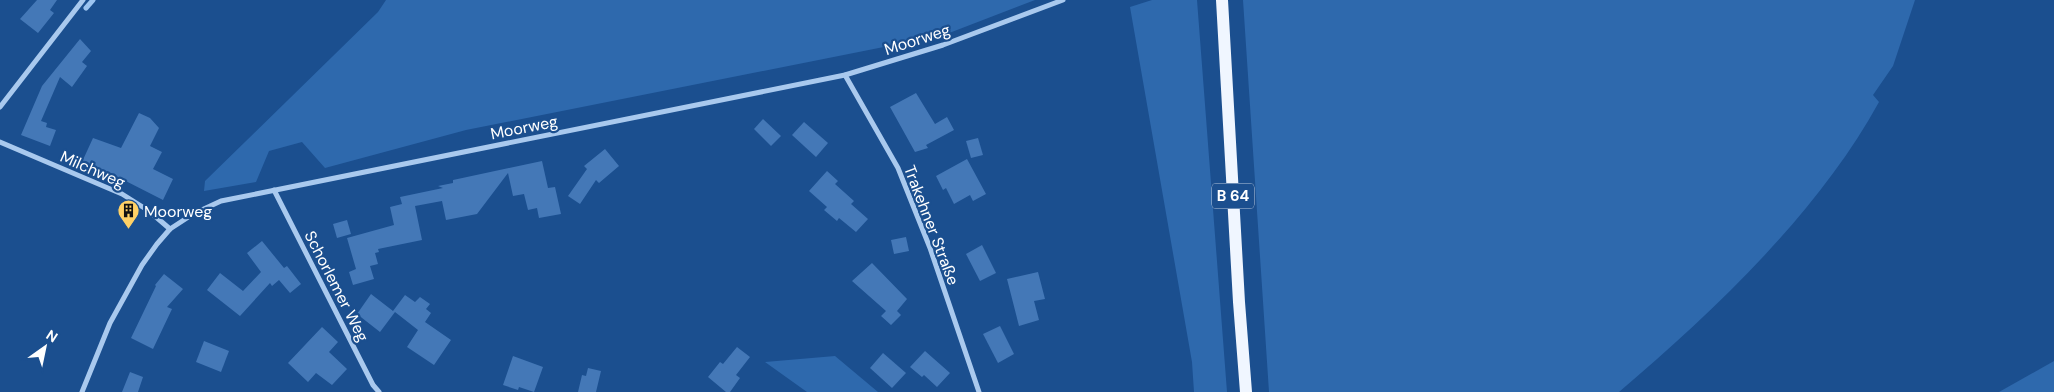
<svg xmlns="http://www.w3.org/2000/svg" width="2054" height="392" viewBox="0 0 2054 392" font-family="'DM Sans',sans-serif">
<rect width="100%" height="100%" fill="#1b4f8f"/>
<!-- green -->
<g fill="#2e69ad">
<polygon points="386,0 1035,0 944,35 466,130 325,168 302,142 269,151 256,182 204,191 205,181 378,12"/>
<polygon points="1152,0 1197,0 1227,392 1194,392 1192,362 1130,7"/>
<path d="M1243,0H1915L1893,66L1873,95L1879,102C1818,213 1715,310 1619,392H1269Z"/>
<polygon points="835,356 878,392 807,392 765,362"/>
<polygon points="2054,361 2054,392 1999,392"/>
</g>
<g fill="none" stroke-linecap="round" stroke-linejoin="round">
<!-- stream -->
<polyline stroke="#9cc4f0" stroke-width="5" points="86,8 93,0"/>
</g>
<!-- building -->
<g fill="#4478b7">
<polygon points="37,0 57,0 50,10 54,13 38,33 20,19"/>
<polygon points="80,39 91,51 82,62 87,66 72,87 60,77 41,121 47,123 46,127 56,130 50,146 21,135 42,86"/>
<polygon points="916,93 935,124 947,117 954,130 926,145 928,148 915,152 890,107"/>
<polygon points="139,113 150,118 159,128 150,146 162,152 153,169 173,179 163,200 110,173 110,175 82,162 93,138 121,148"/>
<polygon points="763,119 781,136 771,146 754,129"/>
<polygon points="804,122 828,143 816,157 792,135"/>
<polygon points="978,138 983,155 971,158 966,141"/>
<polygon points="605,149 619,166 599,183 596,180 580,204 568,196 587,169 584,166"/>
<polygon points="967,159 986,194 973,201 970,195 954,204 946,188 943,190 936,176"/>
<polygon points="542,161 548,188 555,187 561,214 539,218 537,208 528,210 524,194 513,196 508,173 477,214 446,220 442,201 415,206 422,240 378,249 379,252 375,253 378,264 370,266 374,279 353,285 349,272 356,269 347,238 394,225 390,207 402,204 400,197 443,188 438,186 453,183 453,180"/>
<polygon points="827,171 838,181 835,184 854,201 851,204 868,219 856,232 839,218 837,221 824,210 827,207 809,191"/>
<polygon points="347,220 351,234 337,238 333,224"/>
<polygon points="906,237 909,251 894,254 891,240"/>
<polygon points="262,241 284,268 287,266 301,284 290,293 279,280 272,286 270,283 240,316 207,290 220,273 243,291 261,272 247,253"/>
<polygon points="982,245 996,273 980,281 966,254"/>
<polygon points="872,263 907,299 897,311 901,315 891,325 881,316 886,311 852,281"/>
<polygon points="1038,272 1045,299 1034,301 1039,320 1019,326 1007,279"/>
<polygon points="164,274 183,289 167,307 172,309 153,349 131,338 156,286 155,285"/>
<polygon points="371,294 393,311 405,295 415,302 420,297 430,304 426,309 431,313 425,322 451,340 434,365 407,347 418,330 395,312 380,332 357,314"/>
<polygon points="1000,326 1014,354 998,363 983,334"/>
<polygon points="322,327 338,342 329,352 347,369 332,385 316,373 308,382 288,363"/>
<polygon points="204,341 229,351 221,372 196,362"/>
<polygon points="737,347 750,357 736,375 740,378 730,392 726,392 708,377 720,362 723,364"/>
<polygon points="925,351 950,373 937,387 924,375 922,377 910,367"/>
<polygon points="883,353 906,373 892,388 870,368"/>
<polygon points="513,356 543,367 534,392 519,387 518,390 503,385"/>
<polygon points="588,368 601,371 596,392 578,392 582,375 586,376"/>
<polygon points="130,372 143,377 138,392 122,392"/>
</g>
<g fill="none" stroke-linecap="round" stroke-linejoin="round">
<!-- street -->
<g stroke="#a9c9ee" stroke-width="5">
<polyline points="845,75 898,168 930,248 979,392"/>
<polyline points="0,107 83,0"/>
<polyline points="0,142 122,194 149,211 170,229"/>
<polyline points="274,190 373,385 379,392"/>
<polyline points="82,392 110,323 142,265 157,244 170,229 193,214 221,201 845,75 943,45 1063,0"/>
</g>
<!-- primary -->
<polyline stroke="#f0f6ff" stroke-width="12" points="1222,0 1239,302 1246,392"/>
</g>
<!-- icons -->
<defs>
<symbol id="building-pin" viewBox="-11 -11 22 30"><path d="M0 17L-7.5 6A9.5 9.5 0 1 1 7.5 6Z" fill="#ffd166" stroke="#1b4f8f"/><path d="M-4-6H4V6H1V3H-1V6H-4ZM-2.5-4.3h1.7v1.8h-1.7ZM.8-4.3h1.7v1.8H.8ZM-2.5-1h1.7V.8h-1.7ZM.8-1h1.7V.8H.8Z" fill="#111"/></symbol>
</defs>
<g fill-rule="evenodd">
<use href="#building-pin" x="116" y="198" width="25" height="34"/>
</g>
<g text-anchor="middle" stroke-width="4.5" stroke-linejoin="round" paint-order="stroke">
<!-- shield labels -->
<rect fill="#1b4f8f" stroke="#bbcadd" stroke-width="1" x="1212" y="183.5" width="42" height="25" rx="4"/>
<g font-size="15" font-weight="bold" fill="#fff">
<text x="1233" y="201">B 64</text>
</g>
<!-- street labels -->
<g font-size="16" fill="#fff" stroke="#1b4f8f">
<text transform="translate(917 39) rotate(-18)" y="6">Moorweg</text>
<text transform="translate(524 127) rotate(-11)" y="6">Moorweg</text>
<text transform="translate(93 169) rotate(24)" y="6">Milchweg</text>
<text transform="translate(932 225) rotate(69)" y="6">Trakehner Straße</text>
<text transform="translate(337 286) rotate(63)" y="6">Schorlemer Weg</text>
</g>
<!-- poi labels -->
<g font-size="16" fill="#fff" stroke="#1b4f8f" text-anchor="start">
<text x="144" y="217">Moorweg</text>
</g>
</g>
<!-- north arrow -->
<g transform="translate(45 347) rotate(33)" stroke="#1b4f8f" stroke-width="4" paint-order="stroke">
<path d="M0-4L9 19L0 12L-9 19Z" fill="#ffffff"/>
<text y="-8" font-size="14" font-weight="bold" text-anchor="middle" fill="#ffffff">N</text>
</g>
</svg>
